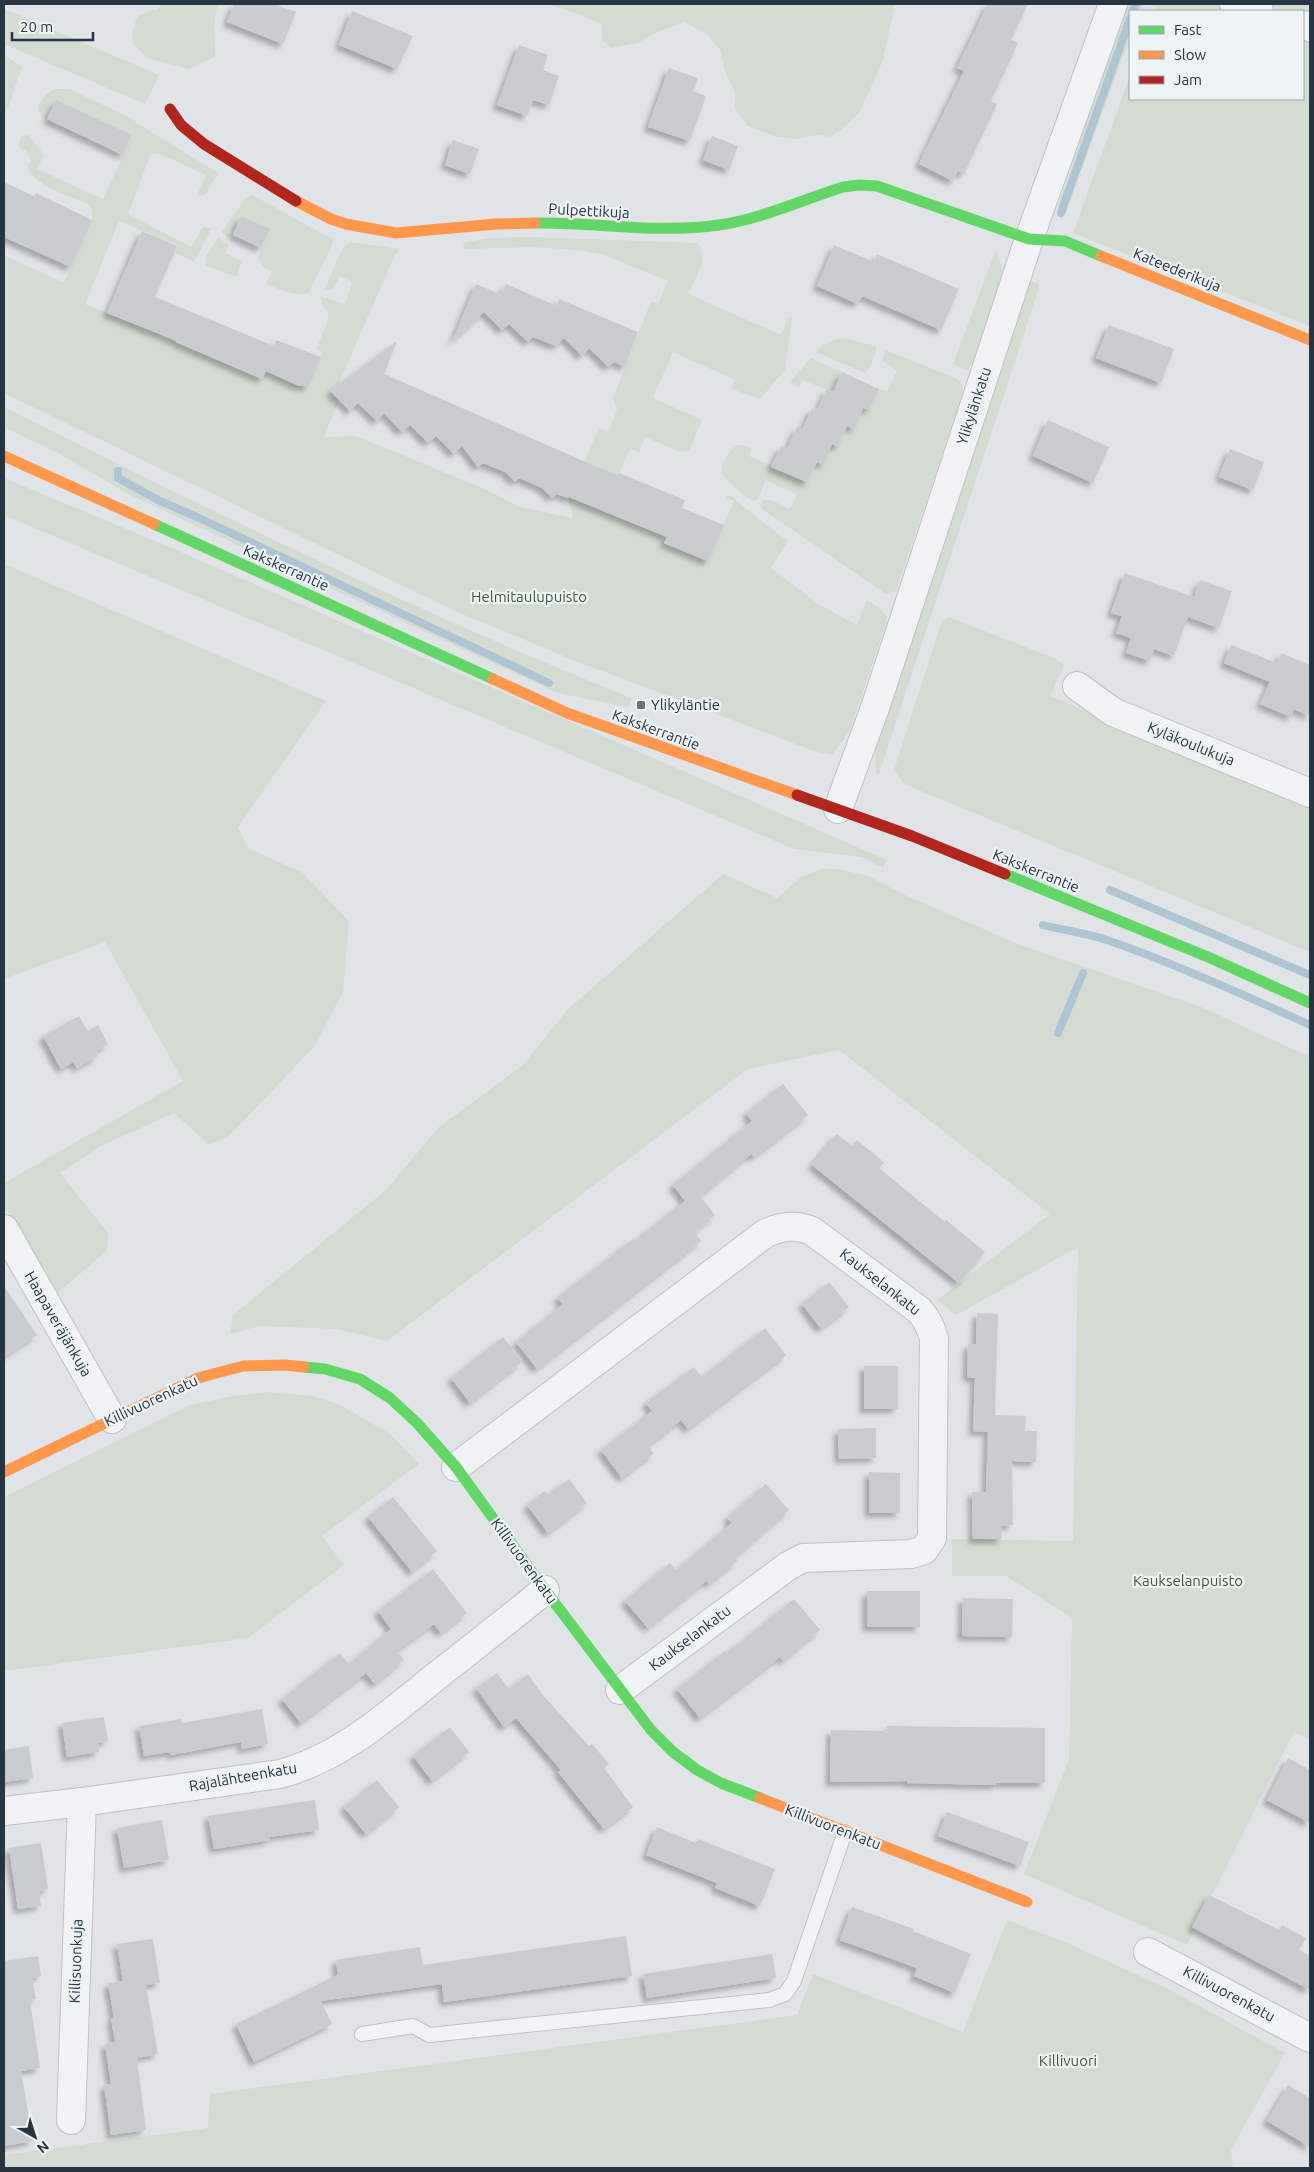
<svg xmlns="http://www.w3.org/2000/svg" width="1314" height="2172" viewBox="0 0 1314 2172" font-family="Ubuntu,sans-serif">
<defs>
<filter id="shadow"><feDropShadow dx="-4.5" dy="4.5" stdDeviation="2.5" flood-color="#0004"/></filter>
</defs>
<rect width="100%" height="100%" fill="#e1e4e7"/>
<!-- green -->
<g fill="#d3dbd2">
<path d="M162,4H218C212,21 216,39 215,57L189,69L147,58L134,45L132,33L137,17L151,10H157Z"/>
<polygon points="548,4 895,4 883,60 860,112 843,128 830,137 820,135 794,139 773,136 748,126 735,109 735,93 727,77 720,50 707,34 684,22 655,33 638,43 611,48 602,40 602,25 582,15"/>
<polygon points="1127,4 1143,4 1140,11 1130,11 1130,38 1063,220 1058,215 1058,206"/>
<polygon points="1157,4 1219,4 1239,11 1154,11"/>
<polygon points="1250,4 1310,4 1310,21 1303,19 1303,11 1274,11"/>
<polygon points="4,9 159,75 145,104 4,44"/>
<polygon points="1303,30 1310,32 1310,326 1073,233 1130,76 1130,99 1303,99"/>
<path d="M4,55L22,67C15,84 12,101 4,117Z"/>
<path d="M54,89H69L133,119L137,123L218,173L206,194L199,196L198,193L206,175L160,154L151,153L128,214L191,247L203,227L212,228L194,262L175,253L177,245L119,221L85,304L142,327H165L163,337L262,379L266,371L306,388L322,353L316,350L328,320V313L324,308L320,296L345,304L352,282L340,276L333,289L324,290L342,249L350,242L399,249L393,259L334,395L339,400L324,437L356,436L485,489L520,507L573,518L568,498L599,428L608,432L617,410L613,399L651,301L658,304L668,281L602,254L577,250L533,247L464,249L463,244L466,242L490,238L528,237L697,243L700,245L703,261L689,294L781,335L788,318L790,316L792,317L785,370L760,399L731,389L735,380L673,352L653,398L702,420L689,451L681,452L645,437L639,452L630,449L603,511L667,537L665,544L708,561L734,501L725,498L730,495L760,520L788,541L771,568L820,605L857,625L867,600L881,609L887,617L886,624L850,730L832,755L814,751L573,660L455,611L4,393V255L64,283L92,220V210L88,204C71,197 26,183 28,163L31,162L26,149L23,151L19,146L21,137L26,135L30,136L44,155L37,169L103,199L132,136L56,100L47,119C29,109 42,97 54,89Z"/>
<path d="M252,195L321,233L333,238L331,248L309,293C295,297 279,289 266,284L272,271L265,269L258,258L270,229L241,216L233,235L227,237L222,232L246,197Z"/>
<polygon points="218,238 229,245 225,253 242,261 236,277 205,265 206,256"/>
<polygon points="996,249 1004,275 975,361 967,370 953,364"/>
<polygon points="1030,281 1039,284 1038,291 879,774 876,773 875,749 908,641"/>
<path d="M843,338L876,346L877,349L870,368L865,373L816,352C824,343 831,340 843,338Z"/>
<path d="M886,350L958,379L962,384L963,393L896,591L886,594L762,509L760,506L764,500H771L790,509L797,494L766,480L757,500L752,501C745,496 728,482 723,475C718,466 731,444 741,445C744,445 748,448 751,449L749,456L808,482L817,462L823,465L832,444L838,447L847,426L854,429L863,408L869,410L879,389L887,391L897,371L883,361V355Z"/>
<polygon points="811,358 842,372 833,392 802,380 799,388 790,382"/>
<path d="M4,407C210,510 417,613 632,698L628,707L557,693L130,495L58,453L4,427Z"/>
<polygon points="4,478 167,546 887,860 883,868 862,857 794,849 25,524 4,515"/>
<polygon points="4,564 326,701 238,827 248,848 303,873 349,921 343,992 314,1047 230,1135 209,1145 174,1113 103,1145 60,1173 108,1233 107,1251 55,1295 30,1246 4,1206 4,1183 183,1081 105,942 4,979"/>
<polygon points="949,617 1056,659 1064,665 1050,696 1310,804 1310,952 904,784 894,770 942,621"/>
<polygon points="820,869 838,869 868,876 907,896 1018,944 1201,1007 1310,1057 1310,1740 1294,1732 1187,1945 1024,1874 1069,1759 1072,1618 1006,1576 952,1576 952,1539 1073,1541 1078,1247 956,1315 937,1300 1050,1214 839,1050 748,1069 387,1341 336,1329 260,1326 230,1334 233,1315 386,1190 439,1127 522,1066 568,1009 723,874 777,898 800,878"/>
<polygon points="267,1392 312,1396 338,1404 389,1433 419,1464 322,1536 344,1565 248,1638 4,1671 4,1497 190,1405 233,1396"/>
<polygon points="1007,1920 1072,1945 1168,1989 1285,2053 1231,2150 1233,2168 4,2168 4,2155 208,2128 210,2094 797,2015 813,1974 963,2032"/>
</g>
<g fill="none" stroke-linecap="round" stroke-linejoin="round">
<!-- stream -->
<g stroke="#aec4d3" stroke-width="8">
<polyline points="1133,11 1136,4"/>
<polyline points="1061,213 1130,19"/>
<polyline points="118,471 118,478 160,501 197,517 549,683"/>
<polyline points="1110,890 1310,975"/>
<path d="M1043,925C1066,931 1088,933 1110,941C1178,965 1245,995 1310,1025"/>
<polyline points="1058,1033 1083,973"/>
</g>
</g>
<!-- building -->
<g fill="#c9cccf" filter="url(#shadow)">
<polygon points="234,4 274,4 296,12 283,44 227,22"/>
<polygon points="988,4 1028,4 1011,40 1018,43 991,101 997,104 964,174 958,171 953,181 919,164 964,71 957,68"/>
<polygon points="352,11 413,36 397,69 339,45"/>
<polygon points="519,45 548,55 543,70 559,76 549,105 533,100 527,116 497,105"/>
<polygon points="669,68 698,78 693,91 706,96 690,141 648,127"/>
<polygon points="56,100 132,135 123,155 47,119"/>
<polygon points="712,136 738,146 729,170 703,160"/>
<polygon points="453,140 479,149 470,174 445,165"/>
<polygon points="4,182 34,196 36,193 92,220 71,267 4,237"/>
<polygon points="241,216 270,229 261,248 233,235"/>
<polygon points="142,231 177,246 155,297 274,346 276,340 321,357 308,386 299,386 266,371 262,379 176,342 177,341 107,313"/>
<polygon points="834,245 874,262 877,254 959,289 941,330 862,296 858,304 817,286"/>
<polygon points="476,284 500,294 506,284 557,306 559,299 638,332 625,367 614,362 608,367 589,348 582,356 564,338 556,346 533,337 528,342 509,324 502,330 484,312 452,342"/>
<polygon points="1109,325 1174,349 1161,383 1096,358"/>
<polygon points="397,341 384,374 618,476 619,473 685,500 682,508 724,525 708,561 664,543 667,537 569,497 568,498 557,494 552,498 542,488 519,478 515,482 505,472 483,463 478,467 462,446 454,454 436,436 428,443 410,425 402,432 384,413 377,421 358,403 350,411 330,391"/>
<polygon points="842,372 879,389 869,410 863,408 854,429 847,426 838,447 832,444 823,465 817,462 807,482 771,467 781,446 787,449 797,427 802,430 812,408 817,410 827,389 833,392"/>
<polygon points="1048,420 1109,447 1093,483 1033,456"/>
<polygon points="1230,449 1264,462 1253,490 1219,477"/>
<polygon points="1125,573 1194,597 1200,580 1232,591 1219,628 1188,617 1174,656 1154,649 1150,661 1126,653 1131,638 1116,633 1122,616 1111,613"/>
<polygon points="1231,645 1277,663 1281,653 1310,665 1310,716 1294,709 1291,717 1260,704 1270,682 1224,663"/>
<polygon points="79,1016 88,1031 98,1025 108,1044 96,1051 98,1056 77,1068 73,1062 61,1069 43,1036"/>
<polygon points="783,1084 808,1115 754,1157 751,1154 700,1196 715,1215 695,1232 701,1241 537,1369 516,1342 563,1304 557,1298 633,1239 634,1241 685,1201 673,1185 752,1121 746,1113"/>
<polygon points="837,1134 852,1146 857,1140 884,1162 879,1168 945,1222 946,1220 985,1252 959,1283 812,1165"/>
<polygon points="829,1282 849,1307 821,1329 802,1304"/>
<polygon points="4,1286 37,1335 4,1357"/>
<polygon points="977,1313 998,1314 995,1415 1026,1416 1025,1431 1037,1431 1036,1462 1012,1461 1013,1525 1001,1526 1002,1539 973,1539 972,1492 986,1492 988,1432 973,1431 975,1378 967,1377 968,1344 976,1344"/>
<polygon points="765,1328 786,1355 688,1429 681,1420 648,1446 654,1453 622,1478 601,1450 652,1411 646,1403 694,1367 702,1377"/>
<polygon points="503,1337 522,1362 470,1403 451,1378"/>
<rect x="864" y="1366" width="34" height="43"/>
<polygon points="876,1428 876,1458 839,1459 838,1429"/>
<polygon points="869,1472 900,1473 900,1513 869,1513"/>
<polygon points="569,1479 587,1503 548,1533 527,1505 545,1491 548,1495"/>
<polygon points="766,1484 789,1510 735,1557 737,1561 709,1584 706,1581 648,1628 625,1601 670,1563 676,1570 732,1523 727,1518"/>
<polygon points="393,1497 437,1551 412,1572 368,1517"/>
<polygon points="433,1569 467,1613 441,1633 434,1624 397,1651 404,1660 375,1684 366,1673 301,1723 282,1699 340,1653 349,1664 391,1629 378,1611"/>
<rect x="867" y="1591" width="53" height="36"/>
<polygon points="963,1598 1013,1599 1012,1637 962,1636"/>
<polygon points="794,1599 820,1630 783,1661 780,1657 700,1718 677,1689 725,1651 727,1653"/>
<polygon points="497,1673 509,1689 528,1674 542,1694 589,1746 592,1744 609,1764 604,1768 633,1807 604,1829 558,1772 561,1770 516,1718 504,1727 476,1688"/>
<polygon points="262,1709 268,1744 242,1749 241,1742 171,1755 170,1752 144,1756 139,1726 181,1719 182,1723"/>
<polygon points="104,1717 108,1741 98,1743 99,1752 67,1757 62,1723"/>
<polygon points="887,1726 1045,1728 1045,1783 996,1783 996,1785 907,1783 907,1781 830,1782 831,1730 887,1731"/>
<polygon points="450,1727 469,1752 432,1781 413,1756"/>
<polygon points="29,1746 33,1778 4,1782 4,1750"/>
<polygon points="1288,1758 1310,1770 1310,1823 1267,1800"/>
<polygon points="377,1780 399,1807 366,1834 344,1807"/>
<polygon points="315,1800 319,1830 269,1837 270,1840 214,1849 208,1816"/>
<polygon points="947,1812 1029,1842 1020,1866 938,1836"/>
<polygon points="162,1820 169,1860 124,1868 117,1828"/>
<polygon points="657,1827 696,1843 698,1839 775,1869 760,1906 715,1888 717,1883 646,1855"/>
<polygon points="41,1843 48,1889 39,1891 41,1906 18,1909 9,1848"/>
<polygon points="1209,1895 1279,1930 1282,1925 1306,1938 1299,1950 1310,1956 1310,1990 1192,1927"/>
<polygon points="852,1907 914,1929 913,1931 971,1954 955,1993 914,1976 917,1968 840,1940"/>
<polygon points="626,1936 632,1976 444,2002 442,1984 321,2001 332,2024 254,2062 236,2024 338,1975 336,1960 420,1947 423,1965"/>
<polygon points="153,1939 160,1983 146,1985 158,2054 137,2058 146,2130 111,2135 104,2085 111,2084 105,2044 115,2042 111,2018 114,2018 108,1983 123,1981 117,1944"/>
<polygon points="772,1954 776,1978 647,1998 643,1974"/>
<polygon points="38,1956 41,1976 32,1978 36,1999 30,2000 40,2068 21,2071 33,2141 4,2146 4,1961"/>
<polygon points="1288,2085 1310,2098 1310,2147 1267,2121"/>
</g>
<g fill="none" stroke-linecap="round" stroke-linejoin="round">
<defs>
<polyline id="lane" points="362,2034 413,2026 429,2035 769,2000 785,1994 794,1981 845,1832"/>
<g id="street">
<polyline points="1234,4 1259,11"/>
<polyline points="1303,25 1310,27"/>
<polyline points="1077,686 1113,712 1310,793"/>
<polyline points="838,809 876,705 1029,239 1113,4"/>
<polyline points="4,1229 112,1419"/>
<path d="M456,1467L766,1233C783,1226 795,1224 812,1231L919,1310C927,1319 931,1327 934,1339L932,1538L924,1550L911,1554L803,1558L788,1566L620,1690"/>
<path d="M4,1811L82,1802L280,1774C340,1758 387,1716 434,1678C471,1649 508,1620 545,1590"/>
<polyline points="1148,1952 1310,2038"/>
<polyline points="71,2120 82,1802"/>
</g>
</defs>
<!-- lane casing -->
<use href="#lane" stroke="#bfc2c5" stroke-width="16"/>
<!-- street casing -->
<use href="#street" stroke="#bfc2c5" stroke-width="30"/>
<!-- lane -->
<use href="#lane" stroke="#f1f2f3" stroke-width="14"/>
<!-- street -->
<use href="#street" stroke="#f1f2f3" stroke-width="28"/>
<!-- fast -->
<g stroke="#63d668" stroke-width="11">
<path d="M535,223C596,222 657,234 719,225C761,219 802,200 843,187L859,185L877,186L1029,239L1065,241L1101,256"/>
<polyline points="154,524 493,679"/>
<polyline points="1005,874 1208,957 1310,1003"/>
<polyline points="304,1367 325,1369 360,1379 390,1398 417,1423 456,1467 545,1590 651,1730 673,1752 697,1770 721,1783 760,1798"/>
</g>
<!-- slow -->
<g stroke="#ff974d" stroke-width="11">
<polyline points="296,201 331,219 346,224 396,233 496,224 535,223"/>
<polyline points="1101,256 1310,340"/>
<polyline points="4,456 154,524"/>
<polyline points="493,679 567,713 797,795"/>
<polyline points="4,1472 198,1378 243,1366 285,1365 304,1367"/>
<polyline points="760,1798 1027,1902"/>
</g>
<!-- jam -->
<g stroke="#b3261e" stroke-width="11">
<polyline points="170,109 181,125 204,144 296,201"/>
<polyline points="797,795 912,836 1005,874"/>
</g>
</g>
<!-- markers -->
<rect fill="#68727b" stroke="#eef3f6" stroke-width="2" x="636" y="700" width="10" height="10" rx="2.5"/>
<g text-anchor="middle" stroke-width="4.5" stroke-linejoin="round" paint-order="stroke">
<!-- street labels -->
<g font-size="15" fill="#273441" stroke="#eef3f6">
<text transform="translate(589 211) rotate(3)" y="5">Pulpettikuja</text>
<text transform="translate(1177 270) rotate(22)" y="5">Kateederikuja</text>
<text transform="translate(974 406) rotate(-72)" y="5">Ylikylänkatu</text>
<text transform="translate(286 568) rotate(24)" y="5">Kakskerrantie</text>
<text transform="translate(656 730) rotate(20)" y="5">Kakskerrantie</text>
<text transform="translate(1191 744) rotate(22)" y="5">Kyläkoulukuja</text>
<text transform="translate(1036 871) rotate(22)" y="5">Kakskerrantie</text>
<text transform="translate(880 1282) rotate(38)" y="5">Kaukselankatu</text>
<text transform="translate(58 1324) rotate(60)" y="5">Haapaveräjänkuja</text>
<text transform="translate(151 1401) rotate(-25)" y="5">Killivuorenkatu</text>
<text transform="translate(524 1561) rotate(54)" y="5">Killivuorenkatu</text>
<text transform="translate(690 1638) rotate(-37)" y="5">Kaukselankatu</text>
<text transform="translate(243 1777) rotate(-10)" y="5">Rajalähteenkatu</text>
<text transform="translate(833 1827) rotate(21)" y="5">Killivuorenkatu</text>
<text transform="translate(76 1961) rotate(-88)" y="5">Killisuonkuja</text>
<text transform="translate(1229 1994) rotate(28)" y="5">Killivuorenkatu</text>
</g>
<!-- park labels -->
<g font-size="15" fill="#415d34" stroke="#eef3f6">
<text x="529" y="602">Helmitaulupuisto</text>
<text x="1188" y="1586">Kaukselanpuisto</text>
<text x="1068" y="2066">Killivuori</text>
</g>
<!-- poi labels -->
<g font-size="15" fill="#273441" stroke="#eef3f6" text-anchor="start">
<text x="651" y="710">Ylikyläntie</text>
</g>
</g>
<!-- border -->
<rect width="1314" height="2172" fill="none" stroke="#273441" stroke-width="10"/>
<!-- legend -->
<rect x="1129" y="10" width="175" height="90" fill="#eef3f6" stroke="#9ea7ae"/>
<rect x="1139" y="26" width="25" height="8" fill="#63d668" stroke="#9ea7ae"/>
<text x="1174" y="35" font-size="15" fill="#273441">Fast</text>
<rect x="1139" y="51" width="25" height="8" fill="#ff974d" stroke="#9ea7ae"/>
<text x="1174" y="60" font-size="15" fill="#273441">Slow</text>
<rect x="1139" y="76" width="25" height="8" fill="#b3261e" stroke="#9ea7ae"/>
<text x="1174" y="85" font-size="15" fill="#273441">Jam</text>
<!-- north arrow -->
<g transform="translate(35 2137) rotate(141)" stroke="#eef3f6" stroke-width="4" paint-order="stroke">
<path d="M0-4L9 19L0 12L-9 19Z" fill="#273441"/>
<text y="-8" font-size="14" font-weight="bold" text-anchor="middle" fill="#273441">N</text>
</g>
<!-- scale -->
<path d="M12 32v8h81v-8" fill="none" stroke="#273441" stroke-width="2.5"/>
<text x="20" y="32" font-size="15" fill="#273441" stroke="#eef3f6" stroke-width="4" paint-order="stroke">20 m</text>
</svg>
